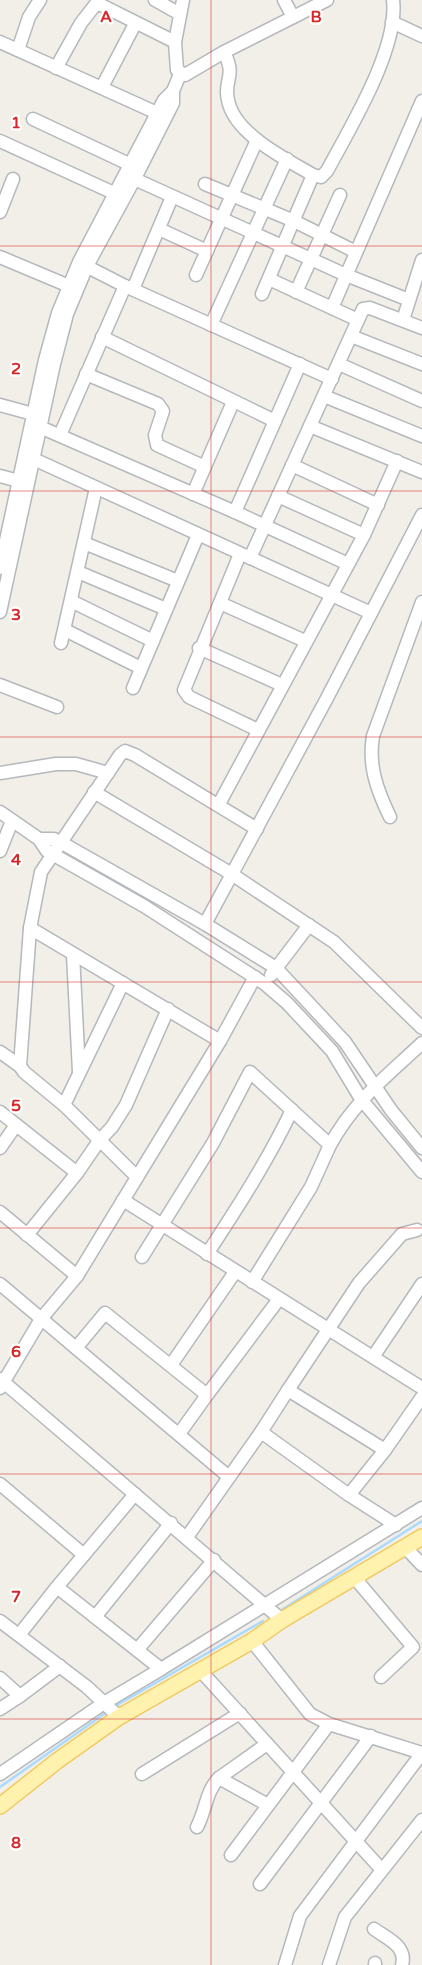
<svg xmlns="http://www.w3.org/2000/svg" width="422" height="1965" viewBox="0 0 422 1965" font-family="'Varela Round',sans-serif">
<rect width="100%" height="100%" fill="#f1efe8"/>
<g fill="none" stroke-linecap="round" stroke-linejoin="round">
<!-- stream -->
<g stroke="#aadaff" stroke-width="2.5">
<polyline points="283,1609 422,1521"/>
<polyline points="117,1705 263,1621"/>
<polyline points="0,1787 107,1712"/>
</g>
<defs>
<g id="minor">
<polyline points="155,0 180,14"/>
<polyline points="183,0 175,42 177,70 185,75 224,52 327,0"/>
<polyline points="284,0 293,17"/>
<polyline points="97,3 175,42"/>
<polyline points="392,22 422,36"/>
<polyline points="0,42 157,113"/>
<polyline points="18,50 29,17 40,0"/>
<path d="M224,52C237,78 223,79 228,100C234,134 286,159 313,175L321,177L327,171C350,128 399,48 393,0"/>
<polyline points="56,68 81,23 99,0"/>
<polyline points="102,87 135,24"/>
<polyline points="33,119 131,165"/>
<polyline points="0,141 116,194"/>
<polyline points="128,176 346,275 409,300"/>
<polyline points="205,184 294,221 356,252"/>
<polyline points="0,212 13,179"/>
<polyline points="159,229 207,251"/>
<polyline points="0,257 69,286"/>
<polyline points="80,263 125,286 332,379"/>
<polyline points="196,275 257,140"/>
<polyline points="269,279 358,320"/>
<polyline points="133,289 172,197"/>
<polyline points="296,292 340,195"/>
<polyline points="262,294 313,175"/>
<polyline points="332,308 422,101"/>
<polyline points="403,320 422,260"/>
<polyline points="211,325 287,159"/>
<polyline points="351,336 422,364"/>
<polyline points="102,337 275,421"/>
<polyline points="339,364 422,401"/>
<polyline points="86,374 158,404 163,411 155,435 157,445 205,467"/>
<polyline points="324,396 422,436"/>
<polyline points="0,405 33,414"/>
<polyline points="33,424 235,512 348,564"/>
<polyline points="310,426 422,472"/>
<polyline points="60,435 125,286"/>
<polyline points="27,456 371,613"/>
<polyline points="292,465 378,505"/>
<polyline points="0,476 19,481"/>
<polyline points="193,494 233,402"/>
<polyline points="278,496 364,535"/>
<polyline points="235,512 300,364"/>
<polyline points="84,543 178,581"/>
<polyline points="240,554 184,690 189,697 258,730"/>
<polyline points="250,558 363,309 370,308 422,328"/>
<polyline points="0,568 45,360 58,313 79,262 164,100 173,91"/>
<polyline points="78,572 166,609"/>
<polyline points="71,601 153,641"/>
<polyline points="220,603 305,641"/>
<polyline points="0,612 54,364 67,314 87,266 134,180 173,103 173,91 180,74"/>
<polyline points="65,630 141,668"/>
<polyline points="61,643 96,488"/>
<polyline points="199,648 282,685"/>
<polyline points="0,685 57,707"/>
<polyline points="133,688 198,535"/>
<polyline points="0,773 56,764 76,764 108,773"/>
<polyline points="94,792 230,873 334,942 422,1028"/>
<polyline points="219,804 364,535 397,461"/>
<polyline points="0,812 39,839 47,851 144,906 265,984 287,1003 332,1051 361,1099 422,1172"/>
<path d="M390,817C377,790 368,766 373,736L422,602"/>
<polyline points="39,839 54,839 62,843 205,924 276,968 345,1042 391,1110 422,1148"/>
<polyline points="0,851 12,821"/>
<polyline points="205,924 326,700 422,515"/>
<polyline points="30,928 220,1041"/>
<polyline points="73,954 79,1072"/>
<polyline points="271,975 309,925"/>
<polyline points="0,1052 20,1066"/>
<polyline points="64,1105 123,983"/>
<polyline points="0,1112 77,1173 99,1141 112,1127 126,1105 168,1009"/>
<polyline points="0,1148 16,1125"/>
<polyline points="137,1177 64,1105 24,1072 20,1066 30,928 41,872 120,755 125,751 135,755 257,829"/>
<polyline points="123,1200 422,1388"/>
<polyline points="0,1212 77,1276"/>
<polyline points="27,1235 77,1173"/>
<path d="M207,1254C238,1207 268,1160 292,1110"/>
<path d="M142,1257L213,1143L250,1072L330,1145C355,1100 386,1077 422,1043"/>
<polyline points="252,1282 311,1187 330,1145"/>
<polyline points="0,1284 229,1477"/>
<polyline points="76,1348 105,1313 207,1395 279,1299"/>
<polyline points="373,1357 422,1284"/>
<polyline points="171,1365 235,1272"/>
<polyline points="0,1379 282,1620"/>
<polyline points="0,1388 41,1319 77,1276 220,1041 255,977"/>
<polyline points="261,1432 288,1390"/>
<polyline points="179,1434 207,1395"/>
<polyline points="385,1450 288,1390 359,1283 402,1234 417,1230"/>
<polyline points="0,1484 84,1555"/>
<polyline points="349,1495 385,1450 422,1397"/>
<polyline points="187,1537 261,1432 349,1495 396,1525"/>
<polyline points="405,1547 422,1565"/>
<polyline points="354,1577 413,1647 381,1677"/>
<polyline points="95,1617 171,1523"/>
<polyline points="0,1621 87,1687 119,1717"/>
<polyline points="19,1635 57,1587"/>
<polyline points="252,1641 310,1714 329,1724 422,1753"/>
<polyline points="137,1650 214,1560"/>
<polyline points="161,1669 422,1508"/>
<polyline points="200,1670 382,1870"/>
<polyline points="0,1678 20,1696 60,1666"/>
<polyline points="0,1709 20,1696"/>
<polyline points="267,1744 219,1778 268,1805"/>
<polyline points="0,1774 104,1703 161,1669 57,1587 135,1494"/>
<polyline points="142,1774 240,1713"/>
<path d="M197,1827C206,1810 206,1791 219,1778"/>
<polyline points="231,1855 329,1724"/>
<polyline points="260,1884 371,1736"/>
<path d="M374,1929C388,1939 407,1946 402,1965"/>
<polyline points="285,1965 300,1916 422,1753"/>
<polyline points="329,1965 345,1917 422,1820"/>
<polyline points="375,1965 375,1963"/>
</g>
<polyline id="major" points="0,1806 57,1761 119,1717 252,1641 282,1620 422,1537"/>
</defs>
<!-- minor casing -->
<use href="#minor" stroke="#b5b8bc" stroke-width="15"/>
<!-- major casing -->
<use href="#major" stroke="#f2c960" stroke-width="18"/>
<!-- minor -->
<use href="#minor" stroke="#fff" stroke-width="12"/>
<!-- major -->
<use href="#major" stroke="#fff2af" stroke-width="15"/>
</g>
<!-- grid -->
<path fill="none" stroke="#d62828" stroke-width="1" stroke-opacity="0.55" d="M211,0V1965M0,246H422M0,491H422M0,737H422M0,982H422M0,1228H422M0,1474H422M0,1719H422"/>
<g font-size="16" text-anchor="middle" font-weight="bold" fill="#d62828" stroke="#fff" stroke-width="4.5" stroke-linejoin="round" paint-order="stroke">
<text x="106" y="22">A</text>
<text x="316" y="22">B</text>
<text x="16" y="128">1</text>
<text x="16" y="374">2</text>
<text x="16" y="620">3</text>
<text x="16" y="865">4</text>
<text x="16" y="1111">5</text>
<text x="16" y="1357">6</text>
<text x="16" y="1602">7</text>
<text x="16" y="1848">8</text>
</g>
</svg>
